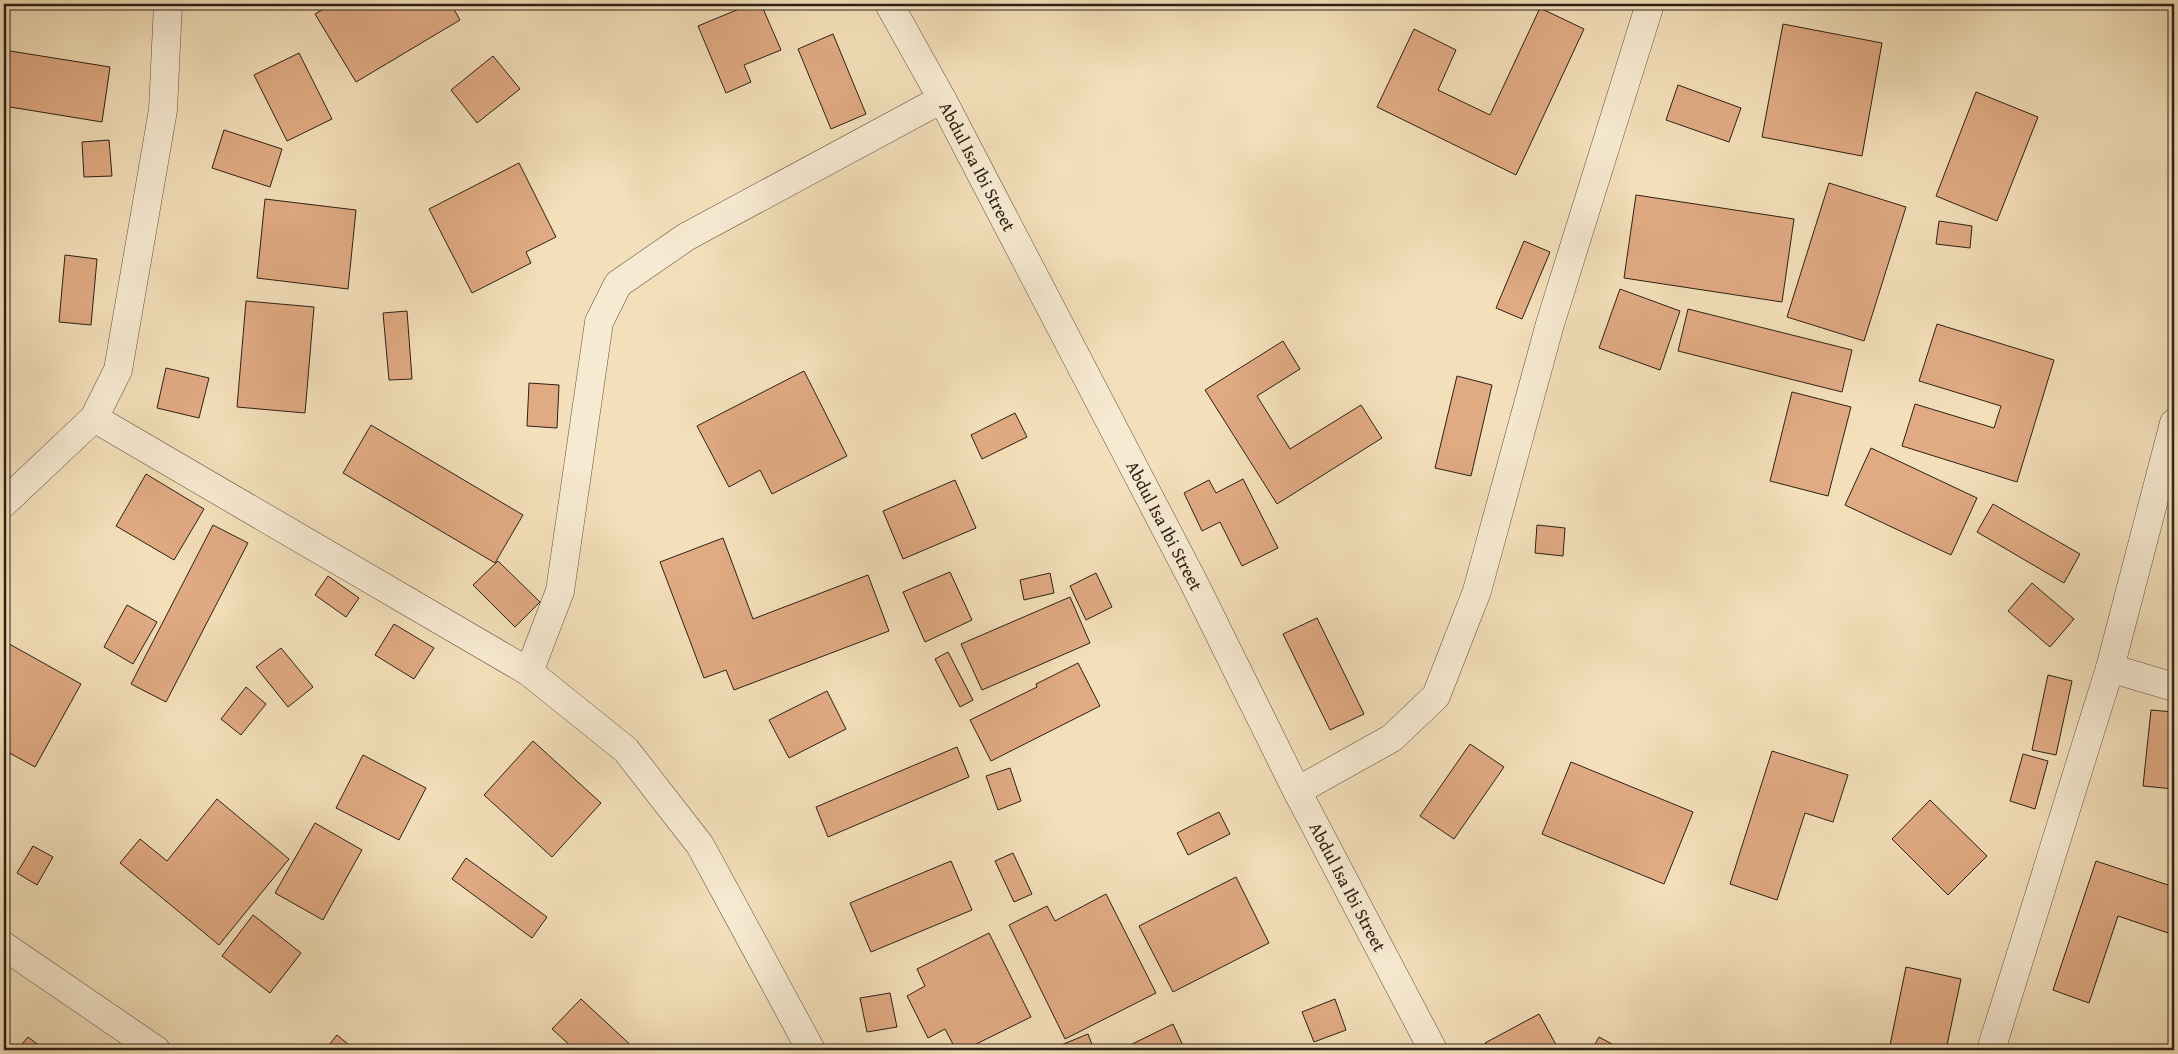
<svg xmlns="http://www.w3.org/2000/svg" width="2178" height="1054" viewBox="0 0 2178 1054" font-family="'Gentium Book Plus',serif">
<rect width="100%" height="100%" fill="#f3dfba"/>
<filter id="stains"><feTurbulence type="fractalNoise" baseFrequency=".004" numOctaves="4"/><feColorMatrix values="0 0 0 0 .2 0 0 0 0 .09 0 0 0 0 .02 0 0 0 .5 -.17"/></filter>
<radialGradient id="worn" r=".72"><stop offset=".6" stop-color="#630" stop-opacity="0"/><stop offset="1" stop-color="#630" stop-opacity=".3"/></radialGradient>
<!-- building -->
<g fill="#e0aa83" stroke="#2d2015">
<polygon points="4,4 23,4 22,9 4,7"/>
<polygon points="332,4 451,4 460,20 356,82 315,14"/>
<polygon points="751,4 761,4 781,50 744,65 751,82 726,93 698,26"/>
<polygon points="1540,8 1584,29 1516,175 1377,107 1414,29 1456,50 1438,90 1490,115"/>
<polygon points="1783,24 1882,43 1862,156 1762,137"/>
<polygon points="833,34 866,114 831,129 798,49"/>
<polygon points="4,50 110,67 102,122 4,106"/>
<polygon points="299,53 332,119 287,141 254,75"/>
<polygon points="493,56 520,89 477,123 451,90"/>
<polygon points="1678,85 1741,108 1729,142 1666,120"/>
<polygon points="1976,92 2038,117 1997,221 1936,196"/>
<polygon points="224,130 282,149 270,187 212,168"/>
<polygon points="109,140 112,176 84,177 82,142"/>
<polygon points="519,163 556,237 526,252 531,263 472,293 429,209"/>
<polygon points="1829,183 1906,207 1864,341 1787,317"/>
<polygon points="1636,195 1794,219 1782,302 1624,278"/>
<polygon points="265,199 356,210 348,289 257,278"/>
<polygon points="1939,221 1972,226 1970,248 1936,244"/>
<polygon points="1524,241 1550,252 1522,319 1496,308"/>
<polygon points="65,255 97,259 91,325 59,322"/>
<polygon points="1620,289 1680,311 1660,370 1599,348"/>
<polygon points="246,301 314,307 305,413 237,407"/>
<polygon points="1688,309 1852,350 1842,392 1678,351"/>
<polygon points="407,311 412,379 389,380 383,313"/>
<polygon points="1937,324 2054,360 2017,482 1902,446 1915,404 1994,428 2001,406 1919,381"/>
<polygon points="1283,341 1300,369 1257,396 1290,449 1361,405 1382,438 1277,504 1205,390"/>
<polygon points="166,368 209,378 199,418 157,408"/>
<polygon points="804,371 847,456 772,494 760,470 729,487 697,426"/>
<polygon points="1457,376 1492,385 1471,476 1435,468"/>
<polygon points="529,383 559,385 557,428 527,426"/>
<polygon points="1792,392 1851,407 1828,496 1770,481"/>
<polygon points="1015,413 1027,437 982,459 971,435"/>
<polygon points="371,425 523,515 495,563 343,473"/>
<polygon points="1871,448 1977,498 1951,555 1845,505"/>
<polygon points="146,474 204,509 174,560 116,526"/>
<polygon points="1243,479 1278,548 1242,566 1220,522 1202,531 1184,493 1209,480 1216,493"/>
<polygon points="955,480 976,528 903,559 883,511"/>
<polygon points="1993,504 2080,554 2064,583 1977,532"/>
<polygon points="213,525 248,543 166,702 131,684"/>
<polygon points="1537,525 1565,528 1563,556 1535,553"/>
<polygon points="723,538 753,619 868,575 889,631 734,690 726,670 704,678 660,562"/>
<polygon points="498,561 540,602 515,627 473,585"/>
<polygon points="950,572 972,620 925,642 903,592"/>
<polygon points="1050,573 1054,593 1024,600 1020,580"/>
<polygon points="1096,573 1112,607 1086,620 1070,586"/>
<polygon points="328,576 359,598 346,617 315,595"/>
<polygon points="2032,583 2074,619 2050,647 2008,611"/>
<polygon points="1070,597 1090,643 982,690 961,644"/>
<polygon points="127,605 157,622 133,664 104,647"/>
<polygon points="1317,618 1364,714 1330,730 1283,634"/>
<polygon points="394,624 434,648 414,679 375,655"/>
<polygon points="4,641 81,684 35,767 4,750"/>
<polygon points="281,648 313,687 288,707 256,667"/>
<polygon points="948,652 973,700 960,707 935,659"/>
<polygon points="1078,663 1100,706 991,761 970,720 1037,687 1036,684"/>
<polygon points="2048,675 2072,681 2056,755 2032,750"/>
<polygon points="246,687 266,704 241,735 221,719"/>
<polygon points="827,691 846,729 789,758 769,720"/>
<polygon points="2151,710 2174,712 2174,789 2143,786"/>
<polygon points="533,741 601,803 552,857 484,795"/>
<polygon points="1470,744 1504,767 1454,839 1420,816"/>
<polygon points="957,747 969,777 828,837 816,807"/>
<polygon points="1772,751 1848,775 1833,822 1805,813 1777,900 1730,884"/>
<polygon points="2023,754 2048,761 2035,809 2010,801"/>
<polygon points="363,755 426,788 399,840 336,808"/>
<polygon points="1571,762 1693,812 1664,884 1542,834"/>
<polygon points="1010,768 1021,801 998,810 986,776"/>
<polygon points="217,799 289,859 219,945 120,863 140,839 167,861"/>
<polygon points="1930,800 1987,856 1948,895 1892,839"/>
<polygon points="1219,812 1230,834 1188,855 1177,833"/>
<polygon points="315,823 362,850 323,920 275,893"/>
<polygon points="33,846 53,857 37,885 17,873"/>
<polygon points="1013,853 1032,894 1014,902 995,861"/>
<polygon points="466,858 547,917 532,938 452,879"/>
<polygon points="951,861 972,910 871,952 850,903"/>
<polygon points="2096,861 2174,887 2174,935 2118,916 2089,1003 2053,990"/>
<polygon points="1236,877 1269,943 1173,992 1139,926"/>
<polygon points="1106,894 1156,993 1065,1039 1009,925 1047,906 1055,921"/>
<polygon points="253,915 301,953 270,993 222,956"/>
<polygon points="989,933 1031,1017 964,1050 956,1050 945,1029 928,1038 907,996 925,986 917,969"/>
<polygon points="1906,967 1961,979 1946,1050 1889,1050"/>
<polygon points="890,993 897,1027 867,1032 860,998"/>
<polygon points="581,999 636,1050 575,1050 552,1029"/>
<polygon points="1335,999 1346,1030 1314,1042 1302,1012"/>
<polygon points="1539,1014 1559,1050 1488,1050 1485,1043"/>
<polygon points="1173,1024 1185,1050 1120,1050"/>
<polygon points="1088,1034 1094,1050 1049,1050"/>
<polygon points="337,1035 355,1050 325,1050"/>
<polygon points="28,1037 45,1050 17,1050"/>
<polygon points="1599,1037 1623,1050 1592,1050"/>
</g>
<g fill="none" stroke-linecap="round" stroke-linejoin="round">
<defs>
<g id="street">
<path id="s1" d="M889,4L942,99L1194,583L1297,791L1433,1050"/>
<polyline points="94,418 529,672 626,750 700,845 811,1050"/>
<polyline points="4,503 94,418 118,370 163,110 168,4"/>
<polyline points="2110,668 2174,687"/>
<polyline points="529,672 560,591 599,322 618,284 686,237 942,99"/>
<polyline points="1297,791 1392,738 1436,696 1477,591 1550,324 1650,4"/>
<polyline points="4,946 156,1050"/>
<polyline points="1991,1050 2110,668 2174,423"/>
</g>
</defs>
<!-- street casing -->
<use href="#street" stroke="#5e503e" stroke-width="29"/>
<!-- street -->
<use href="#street" stroke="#f7ead2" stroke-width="28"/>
</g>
<g text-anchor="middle" stroke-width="4" stroke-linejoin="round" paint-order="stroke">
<!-- street labels -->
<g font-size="18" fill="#2d2015" stroke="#f7ead2">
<text dy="6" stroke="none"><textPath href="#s1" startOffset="185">Abdul Isa Ibi Street</textPath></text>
<text dy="6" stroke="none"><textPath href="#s1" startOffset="590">Abdul Isa Ibi Street</textPath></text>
<text dy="6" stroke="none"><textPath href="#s1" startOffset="995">Abdul Isa Ibi Street</textPath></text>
</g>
</g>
<!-- margin -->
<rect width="2178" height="1054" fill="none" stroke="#f3dfba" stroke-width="20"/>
<rect x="5" y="5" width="2168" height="1044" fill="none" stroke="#2d2015" stroke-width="2.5"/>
<rect x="10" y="10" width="2158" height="1034" fill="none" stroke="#2d2015"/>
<rect width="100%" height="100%" filter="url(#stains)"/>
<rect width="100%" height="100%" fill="url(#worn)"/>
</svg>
